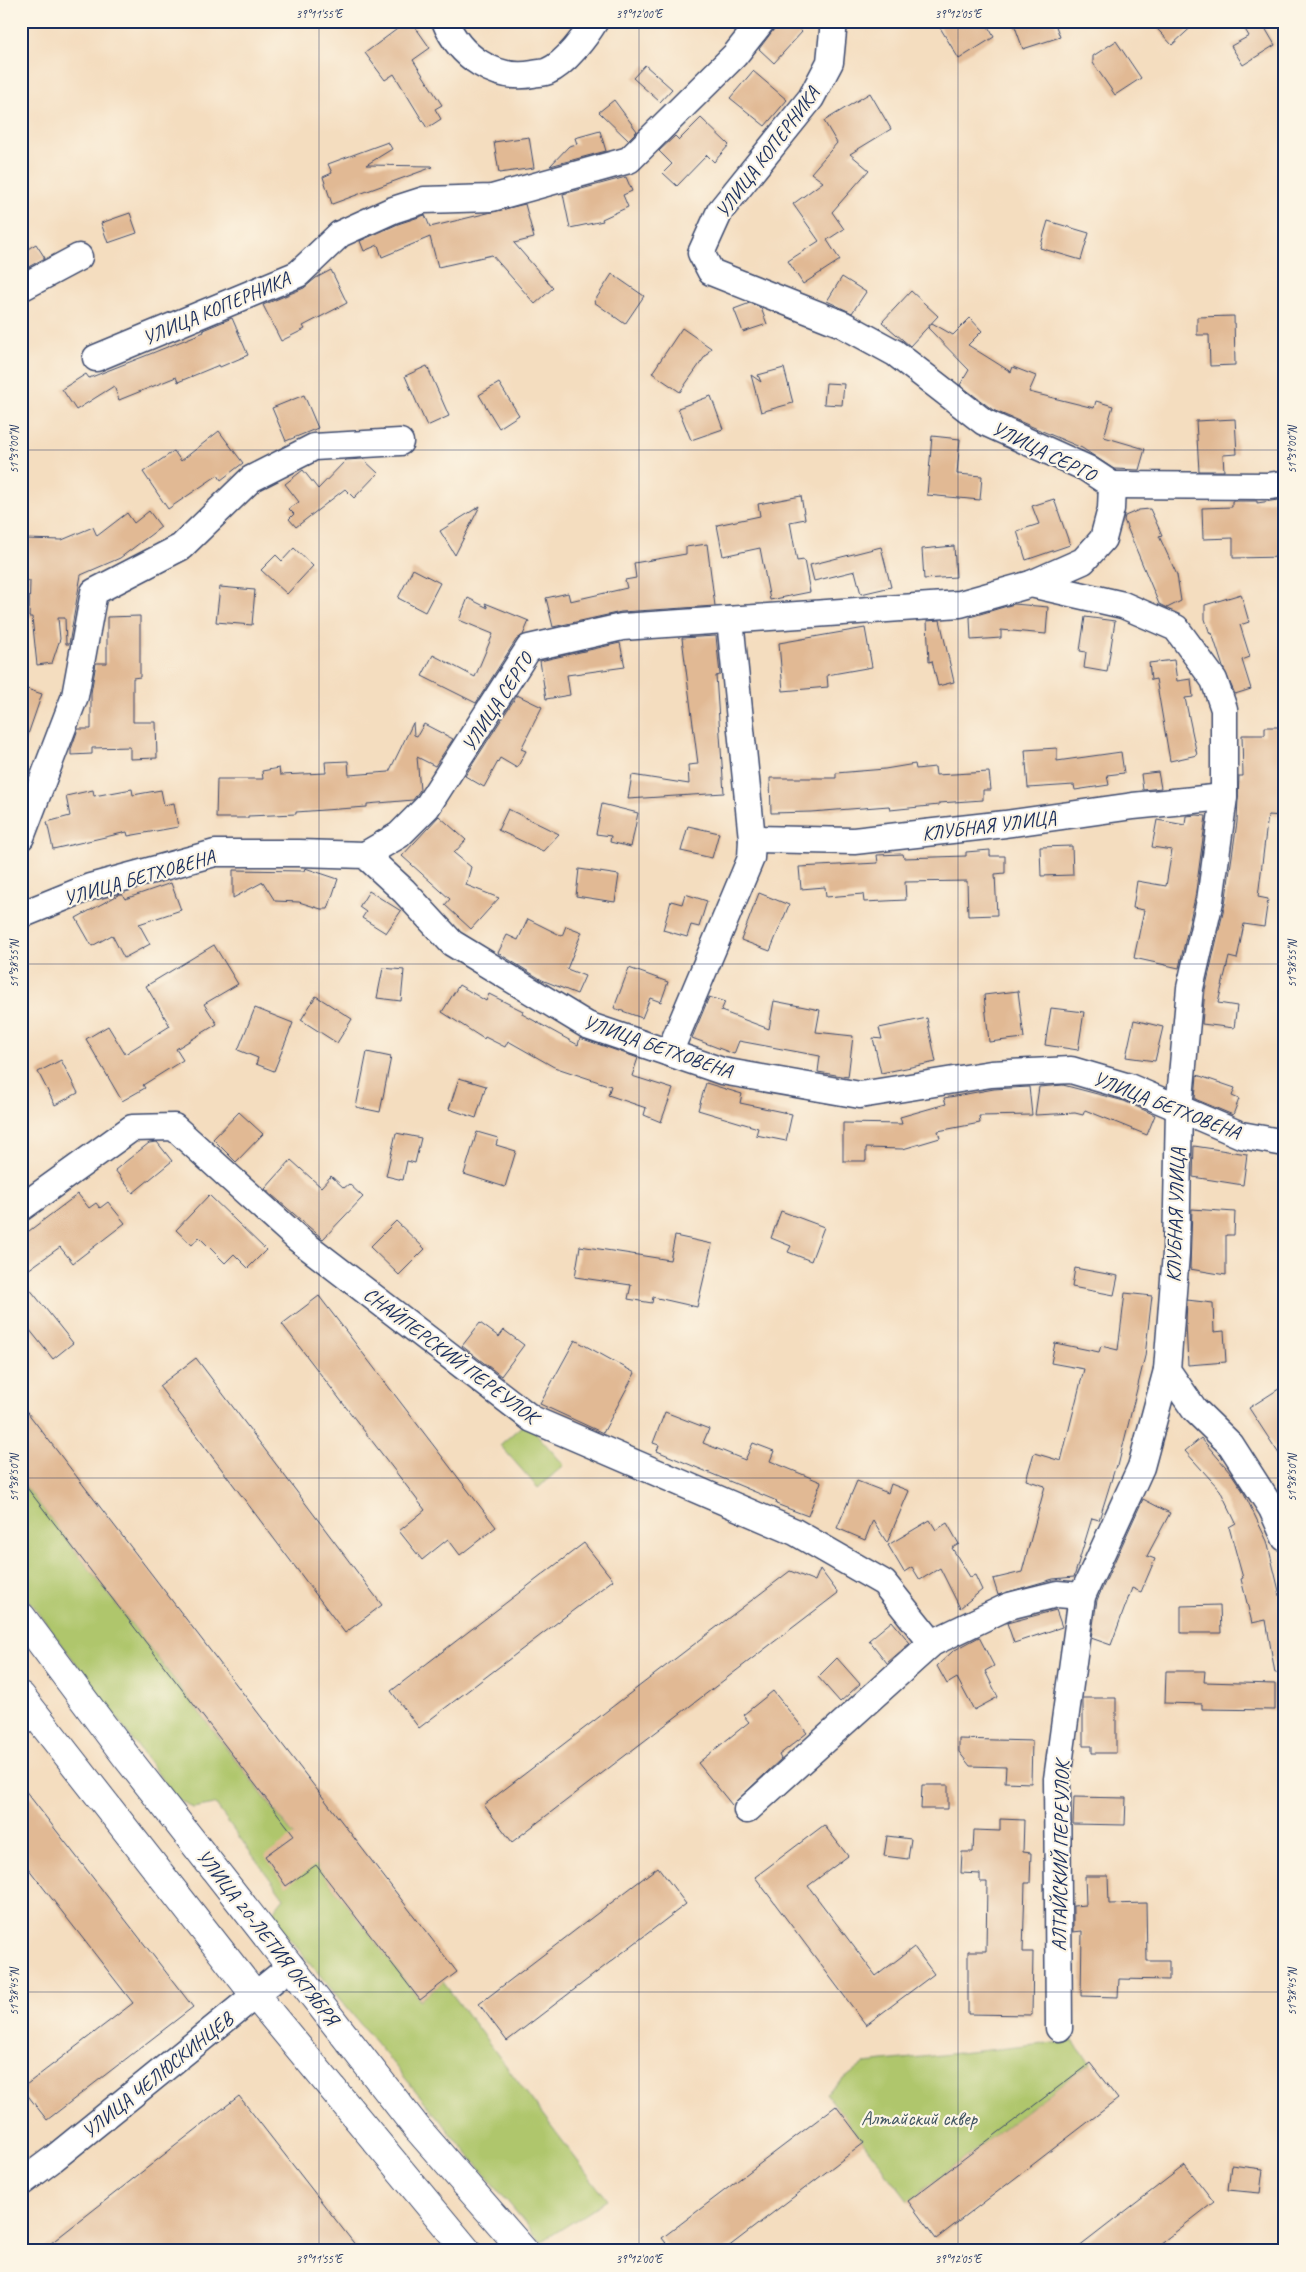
<svg xmlns="http://www.w3.org/2000/svg" width="1306" height="2272" viewBox="0 0 1306 2272" font-family="Caveat,sans-serif">
<rect width="100%" height="100%" fill="#fcf5e5"/>
<filter id="ink" filterUnits="userSpaceOnUse"><feTurbulence type="fractalNoise" baseFrequency=".02" numOctaves="2"/><feDisplacementMap in="SourceGraphic" scale="10" xChannelSelector="R" yChannelSelector="G"/><feConvolveMatrix kernelMatrix="1 2 1 2 8 2 1 2 1" color-interpolation-filters="sRGB"/></filter>
<filter id="wash" filterUnits="userSpaceOnUse"><feTurbulence type="fractalNoise" baseFrequency=".0096" numOctaves="4" result="noise"/><feDisplacementMap in="SourceGraphic" scale="20" xChannelSelector="R" yChannelSelector="G"/><feGaussianBlur stdDeviation="1.12" result="paint"/><feColorMatrix in="noise" values="0 0 0 0 0 0 0 0 0 0 0 0 0 0 0 0 0 1.4 0 .05"/><feComposite in="paint" operator="in"/></filter>
<g filter="url(#wash)">
<rect width="100%" height="100%" fill="#f4ddbf"/>
<!-- green -->
<g fill="#afc66c" stroke="#657a65">
<polygon points="526,1422 564,1465 538,1488 500,1445"/>
<polygon points="21,1480 420,2000 443,1982 607,2200 541,2242 270,1915 284,1898 215,1804 193,1808 175,1797 21,1589"/>
<polygon points="1073,2041 1090,2063 908,2201 826,2093 865,2063"/>
</g>
<g id="blocks">
<!-- building -->
<g fill="#e1b994">
<polygon points="408,21 411,21 430,48 413,60 442,105 435,109 441,119 427,128 394,74 385,80 365,53"/>
<polygon points="780,21 791,21 802,32 774,63 759,49"/>
<polygon points="936,21 985,21 994,37 959,59"/>
<polygon points="1013,21 1054,21 1060,37 1023,49"/>
<polygon points="1150,21 1198,21 1172,45"/>
<polygon points="1240,21 1261,21 1275,45 1243,65 1231,46 1249,36"/>
<polygon points="1116,41 1141,78 1115,95 1093,63 1093,56"/>
<polygon points="645,65 672,89 660,102 633,78"/>
<polygon points="753,71 787,100 765,126 730,98"/>
<polygon points="870,93 891,129 850,154 869,170 832,212 844,229 827,240 840,260 803,284 788,261 819,241 793,204 823,182 811,173 837,143 824,121"/>
<polygon points="614,100 637,131 628,140 599,112"/>
<polygon points="701,118 729,145 714,162 707,155 677,186 663,173 672,164 659,151 675,136 679,140"/>
<polygon points="600,131 606,151 550,166 569,146 577,144 575,138"/>
<polygon points="529,137 534,168 499,173 494,142"/>
<polygon points="388,142 392,149 366,165 432,166 433,167 332,204 323,177 332,173 328,164"/>
<polygon points="626,177 632,191 623,195 628,207 602,219 603,221 570,228 563,194"/>
<polygon points="525,204 534,238 514,243 553,288 535,304 492,255 438,267 430,237 382,257 378,245 364,251 360,241 398,224 425,215 430,227"/>
<polygon points="130,213 137,233 108,243 101,223"/>
<polygon points="1048,221 1089,233 1081,260 1040,248"/>
<polygon points="36,244 45,258 21,271 21,253"/>
<polygon points="331,270 347,303 303,326 305,329 281,341 263,305 304,288 316,278"/>
<polygon points="612,274 644,296 625,324 594,302"/>
<polygon points="842,277 866,292 852,313 827,301"/>
<polygon points="911,291 938,316 910,346 882,322"/>
<polygon points="750,303 761,308 767,324 743,332 734,309"/>
<polygon points="1234,316 1235,365 1210,366 1209,335 1197,335 1197,317"/>
<polygon points="232,318 248,355 220,367 219,365 178,382 176,377 119,400 114,386 76,410 62,389 86,374 89,378 145,356 204,332 203,330"/>
<polygon points="970,318 982,331 968,345 1011,372 1013,367 1036,376 1029,392 1094,408 1096,401 1113,406 1104,437 1145,449 1139,470 1114,469 1082,448 993,410 960,385 969,370 928,328 932,323 953,335"/>
<polygon points="682,328 711,348 680,392 652,373"/>
<polygon points="427,366 449,416 427,426 405,376"/>
<polygon points="784,368 793,403 761,412 751,375 761,382 758,375"/>
<polygon points="499,383 519,415 499,428 479,395"/>
<polygon points="826,383 844,384 842,405 824,404"/>
<polygon points="304,395 318,428 286,441 272,408"/>
<polygon points="711,396 723,429 691,440 678,408"/>
<polygon points="1235,419 1237,454 1223,455 1224,471 1199,471 1196,421"/>
<polygon points="219,431 243,463 221,480 218,475 168,509 143,472 174,451 181,461"/>
<polygon points="932,436 960,439 957,474 982,476 980,500 927,495"/>
<polygon points="363,459 378,473 354,498 345,489 296,527 289,519 294,514 289,509 299,502 285,484 303,470 318,489 346,460"/>
<polygon points="801,496 805,519 790,522 797,561 804,560 810,592 770,600 760,548 723,556 717,525 760,516 758,504"/>
<polygon points="1054,499 1070,545 1026,560 1017,531 1039,524 1032,506"/>
<polygon points="1285,499 1285,557 1233,558 1233,538 1203,539 1202,508 1232,507 1232,501 1257,501 1257,503"/>
<polygon points="480,506 455,555 440,531"/>
<polygon points="1150,509 1162,535 1159,536 1177,575 1181,601 1167,608 1159,604 1124,520 1125,516 1139,510"/>
<polygon points="149,511 161,527 120,558 81,575 69,644 66,644 65,618 58,618 60,639 52,663 37,665 32,617 29,617 30,581 21,580 21,548 24,548 25,539 62,540 93,527 97,536 127,513 134,523"/>
<polygon points="707,544 715,606 621,612 553,627 546,598 568,593 570,601 627,588 625,580 636,578 634,563 686,554 686,547"/>
<polygon points="954,546 956,577 924,579 922,549"/>
<polygon points="881,547 891,587 861,594 855,571 814,581 810,565"/>
<polygon points="294,548 313,566 287,594 261,570 276,555 282,561"/>
<polygon points="413,569 440,583 425,612 398,598"/>
<polygon points="220,587 255,590 252,625 216,622"/>
<polygon points="1241,594 1249,622 1240,625 1250,657 1242,660 1251,689 1235,694 1223,667 1212,633 1210,634 1205,619 1205,605"/>
<polygon points="468,598 488,608 485,603 529,621 523,635 516,640 476,703 422,676 433,655 475,677 493,634 459,620"/>
<polygon points="1014,604 1048,607 1046,634 1001,630 1001,638 971,640 970,617"/>
<polygon points="140,616 140,677 133,678 133,722 156,722 157,758 130,759 130,747 92,748 92,754 71,755 71,749 78,729 91,729 91,693 96,663 107,663 107,617"/>
<polygon points="1085,617 1115,621 1107,672 1084,668 1086,652 1080,651"/>
<polygon points="940,620 954,682 938,686 932,661 929,662 927,621"/>
<polygon points="865,628 872,667 827,675 828,687 783,691 779,643"/>
<polygon points="716,636 720,675 716,676 724,793 628,799 632,775 689,784 688,765 698,764 682,638"/>
<polygon points="620,643 625,667 567,675 570,695 546,699 540,661"/>
<polygon points="1174,660 1177,681 1191,679 1193,697 1185,698 1197,755 1170,761 1156,679 1151,680 1149,663"/>
<polygon points="21,687 42,694 24,746 21,745"/>
<polygon points="517,695 542,707 521,749 526,751 517,768 500,758 484,787 465,776"/>
<polygon points="413,723 414,735 417,736 424,724 453,739 435,766 417,757 420,790 413,800 367,804 367,807 296,812 296,814 248,816 248,818 216,818 217,779 263,779 262,771 279,768 280,775 326,773 325,762 348,761 349,775 389,772"/>
<polygon points="1265,727 1285,727 1285,816 1268,815 1258,897 1268,899 1264,927 1244,924 1237,959 1229,957 1218,1003 1237,1006 1234,1028 1202,1024 1205,990 1225,904 1237,822 1239,776 1243,776 1242,735 1265,735"/>
<polygon points="1057,748 1057,761 1121,752 1124,773 1107,775 1109,785 1075,790 1074,785 1028,788 1025,750"/>
<polygon points="915,764 916,769 935,767 936,775 989,772 991,790 983,790 983,800 939,803 939,805 890,810 889,806 811,812 771,813 770,778 836,778 836,773 885,769"/>
<polygon points="1158,772 1161,788 1143,790 1141,774"/>
<polygon points="132,789 133,795 161,790 164,805 174,803 178,827 128,836 127,832 53,849 47,822 70,816 66,796 93,790 94,796"/>
<polygon points="602,804 638,813 631,847 610,842 611,836 596,834"/>
<polygon points="508,809 559,834 543,851 498,830"/>
<polygon points="1197,815 1206,816 1195,898 1179,968 1134,958 1144,910 1133,908 1137,881 1166,886 1172,850 1152,847 1157,820 1185,825 1186,816"/>
<polygon points="439,816 466,840 454,853 471,867 466,885 499,898 471,929 445,905 450,899 402,856"/>
<polygon points="688,826 719,833 712,858 681,851"/>
<polygon points="1072,846 1073,875 1041,876 1040,847"/>
<polygon points="990,850 990,856 1005,856 1005,873 995,874 997,915 968,916 967,881 905,882 906,900 864,902 863,894 826,897 825,887 801,889 799,867 878,863 877,855 903,854 904,858 966,856 966,852"/>
<polygon points="305,868 338,879 328,909 321,909 299,902 275,901 263,882 233,898 233,870 304,871"/>
<polygon points="579,869 619,875 615,902 576,896"/>
<polygon points="171,883 181,910 139,924 150,944 124,958 112,935 92,946 76,918 120,894 122,894 125,899"/>
<polygon points="369,891 401,911 386,933 362,918 366,912 359,907"/>
<polygon points="759,893 789,905 770,951 741,940"/>
<polygon points="685,894 707,901 699,927 691,925 687,937 663,930 671,901 682,904"/>
<polygon points="528,919 562,936 566,926 582,932 567,969 585,976 577,994 542,980 498,953 507,935 518,940"/>
<polygon points="214,945 238,984 204,1004 217,1024 176,1049 183,1060 143,1085 145,1088 122,1101 86,1039 108,1026 125,1054 170,1026 146,986"/>
<polygon points="383,968 404,970 401,1001 377,998"/>
<polygon points="629,968 668,982 661,1002 650,998 642,1018 614,1008"/>
<polygon points="459,985 486,1001 489,994 523,1011 522,1014 578,1045 580,1038 638,1058 632,1076 673,1089 661,1122 644,1115 646,1108 608,1095 611,1086 554,1067 508,1041 505,1047 485,1037 484,1039 442,1012"/>
<polygon points="1018,991 1024,1038 989,1042 984,995"/>
<polygon points="316,996 352,1019 337,1043 301,1020"/>
<polygon points="709,997 725,1002 721,1011 769,1029 774,1001 820,1010 816,1032 853,1036 848,1077 818,1072 820,1056 739,1041 734,1054 692,1038"/>
<polygon points="255,1008 293,1023 274,1071 256,1064 258,1058 238,1050"/>
<polygon points="1051,1008 1084,1012 1078,1050 1045,1045"/>
<polygon points="927,1018 936,1062 881,1073 873,1038 882,1039 879,1028"/>
<polygon points="1134,1020 1163,1027 1155,1061 1126,1057"/>
<polygon points="367,1052 391,1057 380,1112 356,1107"/>
<polygon points="61,1060 78,1093 55,1105 38,1072"/>
<polygon points="1197,1075 1235,1088 1232,1096 1239,1099 1233,1115 1195,1099"/>
<polygon points="459,1078 486,1086 476,1118 449,1109"/>
<polygon points="706,1083 742,1094 740,1103 792,1114 786,1141 756,1135 758,1128 698,1110"/>
<polygon points="1063,1085 1124,1101 1155,1115 1147,1135 1085,1110 1083,1115 1075,1113 1035,1115 1039,1087"/>
<polygon points="1029,1087 1032,1115 979,1116 980,1123 938,1131 940,1138 903,1149 866,1148 866,1161 843,1161 843,1123 902,1124 900,1117 946,1104 944,1098 994,1089"/>
<polygon points="239,1112 263,1134 236,1162 213,1139"/>
<polygon points="477,1132 498,1138 496,1145 516,1151 505,1187 464,1174"/>
<polygon points="396,1133 421,1138 415,1163 407,1161 403,1180 386,1176"/>
<polygon points="157,1142 172,1161 133,1193 115,1170 149,1143"/>
<polygon points="1194,1146 1247,1154 1243,1185 1193,1177"/>
<polygon points="291,1160 321,1187 331,1176 344,1188 349,1184 363,1197 323,1239 265,1189"/>
<polygon points="78,1194 89,1208 96,1203 100,1208 108,1202 125,1223 73,1263 60,1247 21,1275 21,1237"/>
<polygon points="209,1195 266,1250 248,1268 234,1254 225,1263 199,1237 192,1245 176,1230"/>
<polygon points="1192,1209 1235,1212 1234,1235 1226,1235 1226,1275 1190,1269"/>
<polygon points="781,1211 824,1227 811,1261 788,1252 791,1246 771,1238"/>
<polygon points="396,1221 425,1249 399,1275 370,1247"/>
<polygon points="675,1236 712,1244 697,1307 653,1297 652,1303 628,1299 631,1285 575,1277 580,1246 670,1260"/>
<polygon points="1075,1268 1118,1276 1114,1295 1072,1287"/>
<polygon points="21,1278 73,1343 53,1359 21,1319"/>
<polygon points="1125,1293 1152,1296 1145,1356 1138,1385 1118,1466 1116,1465 1099,1520 1092,1518 1074,1577 1053,1579 998,1595 993,1579 1022,1572 1045,1486 1026,1480 1034,1453 1061,1461 1084,1369 1051,1363 1055,1343 1099,1352 1101,1346 1118,1350"/>
<polygon points="319,1296 496,1527 460,1555 448,1539 422,1560 399,1531 425,1510 282,1324"/>
<polygon points="1187,1300 1213,1303 1214,1332 1224,1331 1226,1362 1188,1365 1186,1323"/>
<polygon points="480,1323 499,1337 504,1330 524,1345 501,1376 462,1346"/>
<polygon points="575,1340 635,1373 603,1433 540,1404"/>
<polygon points="196,1358 382,1605 345,1633 159,1386"/>
<polygon points="1285,1385 1285,1463 1249,1408"/>
<polygon points="21,1404 457,1972 420,2000 316,1865 286,1886 265,1856 294,1835 21,1480"/>
<polygon points="665,1412 709,1429 703,1443 745,1460 753,1443 774,1451 770,1461 821,1482 808,1516 776,1504 777,1501 657,1451 659,1445 653,1443"/>
<polygon points="1201,1438 1231,1473 1243,1491 1267,1541 1285,1616 1285,1672 1275,1673 1266,1620 1252,1623 1241,1579 1243,1578 1229,1527 1236,1523 1220,1490 1185,1451"/>
<polygon points="857,1481 888,1493 891,1484 909,1491 887,1543 873,1520 865,1540 837,1528"/>
<polygon points="1143,1499 1170,1513 1147,1556 1155,1559 1141,1592 1132,1588 1111,1645 1091,1638 1097,1600"/>
<polygon points="930,1520 936,1530 947,1523 959,1544 952,1548 970,1577 975,1575 982,1590 960,1608 940,1568 920,1580 912,1567 904,1572 888,1545"/>
<polygon points="584,1543 613,1580 419,1728 391,1691"/>
<polygon points="820,1569 838,1593 512,1842 484,1805 790,1571 815,1581"/>
<polygon points="1220,1605 1221,1633 1181,1633 1181,1606"/>
<polygon points="1056,1610 1062,1627 1014,1643 1007,1623"/>
<polygon points="892,1621 910,1643 887,1663 869,1640"/>
<polygon points="979,1637 994,1666 985,1671 998,1697 974,1710 957,1678 947,1684 937,1666 953,1651"/>
<polygon points="837,1658 860,1684 840,1702 818,1677"/>
<polygon points="1166,1671 1205,1671 1204,1682 1275,1684 1275,1710 1202,1709 1202,1704 1165,1703"/>
<polygon points="773,1691 807,1733 779,1755 781,1759 732,1805 698,1763 749,1722 743,1715"/>
<polygon points="1083,1698 1116,1698 1116,1753 1092,1753 1092,1746 1083,1746"/>
<polygon points="959,1739 1032,1741 1031,1783 1005,1782 1006,1767 970,1766 959,1752"/>
<polygon points="21,1785 193,2007 47,2120 22,2088 133,2003 21,1859"/>
<polygon points="922,1785 948,1785 948,1809 921,1809"/>
<polygon points="1074,1797 1126,1798 1125,1825 1073,1824"/>
<polygon points="1000,1819 1024,1820 1023,1852 1031,1853 1030,1883 1025,1883 1023,1952 1033,1952 1032,2015 968,2014 968,1951 986,1951 987,1882 980,1882 980,1874 961,1873 962,1852 973,1852 974,1830 1000,1831"/>
<polygon points="824,1825 848,1856 808,1886 876,1976 914,1947 934,1974 866,2025 755,1877"/>
<polygon points="887,1836 911,1839 908,1859 884,1856"/>
<polygon points="658,1867 686,1904 507,2041 479,2004"/>
<polygon points="1085,1876 1108,1876 1109,1904 1146,1903 1147,1961 1169,1961 1169,1980 1119,1979 1118,1997 1081,1996 1082,1931 1073,1932 1073,1906 1086,1905"/>
<polygon points="1090,2063 1118,2099 936,2239 908,2201"/>
<polygon points="239,2096 360,2251 41,2251 212,2117"/>
<polygon points="836,2106 864,2143 723,2251 672,2251 662,2238"/>
<polygon points="1185,2165 1214,2202 1151,2251 1074,2251"/>
<polygon points="1231,2165 1263,2169 1260,2193 1228,2190"/>
</g>
</g>
</g>
<g filter="url(#ink)">
<use href="#blocks" fill-opacity="0" stroke="#3c496d" stroke-width="1"/>
<g fill="none" stroke-linecap="round" stroke-linejoin="round">
<defs>
<g id="minor">
<path d="M445,21C459,56 495,81 533,74C538,73 544,73 548,71C565,64 586,36 595,21"/>
<polyline points="834,21 830,62 811,98 720,211 701,253 711,272 842,324 895,353 984,422 1086,468 1112,485"/>
<polyline points="21,288 79,257"/>
<polyline points="96,358 298,274 340,234 393,210 424,200 492,198 629,160 735,55 762,21"/>
<polyline points="1112,485 1269,486 1285,484"/>
<polyline points="1031,584 1123,605 1176,628 1214,680 1224,709 1224,797 1210,901 1190,988 1179,1109 1176,1253 1167,1370 1194,1409 1231,1445 1272,1509 1285,1538"/>
<polyline points="21,837 75,696 94,592 181,547 251,479 314,447 400,442"/>
<polyline points="752,839 854,841 1005,824 1133,806 1224,797"/>
<polyline points="365,855 399,835 427,807 529,648 622,627 960,604 1031,584 1083,561 1103,539 1111,509 1112,485"/>
<polyline points="21,915 90,887 215,853 299,853 365,855 404,891 452,943 587,1025 722,1071 860,1095 991,1074 1071,1070 1129,1087 1241,1135 1285,1143"/>
<polyline points="669,1053 751,858 752,839 730,620"/>
<polyline points="21,1208 132,1128 174,1127 298,1239 532,1419 795,1532 884,1583 932,1643"/>
<polyline points="747,1810 932,1643 1009,1606 1057,1594 1082,1596"/>
<polyline points="1059,2028 1057,1779 1082,1596 1141,1467 1167,1370"/>
<polyline points="21,2183 53,2159 291,1966"/>
</g>
<g id="primary">
<polyline points="21,1616 125,1755 416,2127 524,2251"/>
<polyline points="21,1696 255,1995 467,2251"/>
</g>
</defs>
<!-- minor casing -->
<use href="#minor" stroke="#3c496d" stroke-width="29"/>
<!-- primary casing -->
<use href="#primary" stroke="#3c496d" stroke-width="30"/>
<!-- minor -->
<use href="#minor" stroke="#fff" stroke-width="26"/>
<!-- primary -->
<use href="#primary" stroke="#fff" stroke-width="28"/>
</g>
</g>
<!-- ticks -->
<path fill="none" stroke="#1b2f5e" stroke-width="1" stroke-opacity="0.45" d="M319,21V2251M639,21V2251M958,21V2251M1278,21V2251M21,450H1285M21,964H1285M21,1478H1285M21,1992H1285"/>
<g text-anchor="middle" stroke-width="4.5" stroke-linejoin="round" paint-order="stroke">
<!-- street labels -->
<g font-size="20" fill="#1b2f5e" stroke="#fcf5e5">
<text transform="translate(767 152) rotate(-53)" y="7">УЛИЦА КОПЕРНИКА</text>
<text transform="translate(216 308) rotate(-23)" y="7">УЛИЦА КОПЕРНИКА</text>
<text transform="translate(1044 451) rotate(26)" y="7">УЛИЦА СЕРГО</text>
<text transform="translate(497 702) rotate(-57)" y="7">УЛИЦА СЕРГО</text>
<text transform="translate(989 825) rotate(-7)" y="7">КЛУБНАЯ УЛИЦА</text>
<text transform="translate(139 877) rotate(-16)" y="7">УЛИЦА БЕТХОВЕНА</text>
<text transform="translate(658 1046) rotate(19)" y="7">УЛИЦА БЕТХОВЕНА</text>
<text transform="translate(1167 1105) rotate(21)" y="7">УЛИЦА БЕТХОВЕНА</text>
<text transform="translate(1175 1215) rotate(-88)" y="7">КЛУБНАЯ УЛИЦА</text>
<text transform="translate(451 1355) rotate(37)" y="7">СНАЙПЕРСКИЙ ПЕРЕУЛОК</text>
<text transform="translate(1060 1856) rotate(-89)" y="7">АЛТАЙСКИЙ ПЕРЕУЛОК</text>
<text transform="translate(268 1937) rotate(52)" y="7">УЛИЦА 20-ЛЕТИЯ ОКТЯБРЯ</text>
<text transform="translate(157 2075) rotate(-39)" y="7">УЛИЦА ЧЕЛЮСКИНЦЕВ</text>
</g>
<!-- park labels -->
<g font-size="20" fill="#405562" stroke="#fcf5e5">
<text x="919" y="2125">Алтайский сквер</text>
</g>
</g>
<!-- margin -->
<rect width="1306" height="2272" fill="none" stroke="#fcf5e5" stroke-width="55"/>
<rect x="28" y="28" width="1250" height="2216" fill="none" stroke="#1b2f5e" stroke-width="2"/>
<g font-size="12" text-anchor="middle" fill="#1b2f5e">
<text x="319" y="18">39°11'55"E</text>
<text x="639" y="18">39°12'00"E</text>
<text x="958" y="18">39°12'05"E</text>
<text transform="translate(14 450) rotate(-90)" y="4">51°39'00"N</text>
<text transform="translate(1292 450) rotate(-90)" y="4">51°39'00"N</text>
<text transform="translate(14 964) rotate(-90)" y="4">51°38'55"N</text>
<text transform="translate(1292 964) rotate(-90)" y="4">51°38'55"N</text>
<text transform="translate(14 1478) rotate(-90)" y="4">51°38'50"N</text>
<text transform="translate(1292 1478) rotate(-90)" y="4">51°38'50"N</text>
<text transform="translate(14 1992) rotate(-90)" y="4">51°38'45"N</text>
<text transform="translate(1292 1992) rotate(-90)" y="4">51°38'45"N</text>
<text x="319" y="2263">39°11'55"E</text>
<text x="639" y="2263">39°12'00"E</text>
<text x="958" y="2263">39°12'05"E</text>
</g>
</svg>
